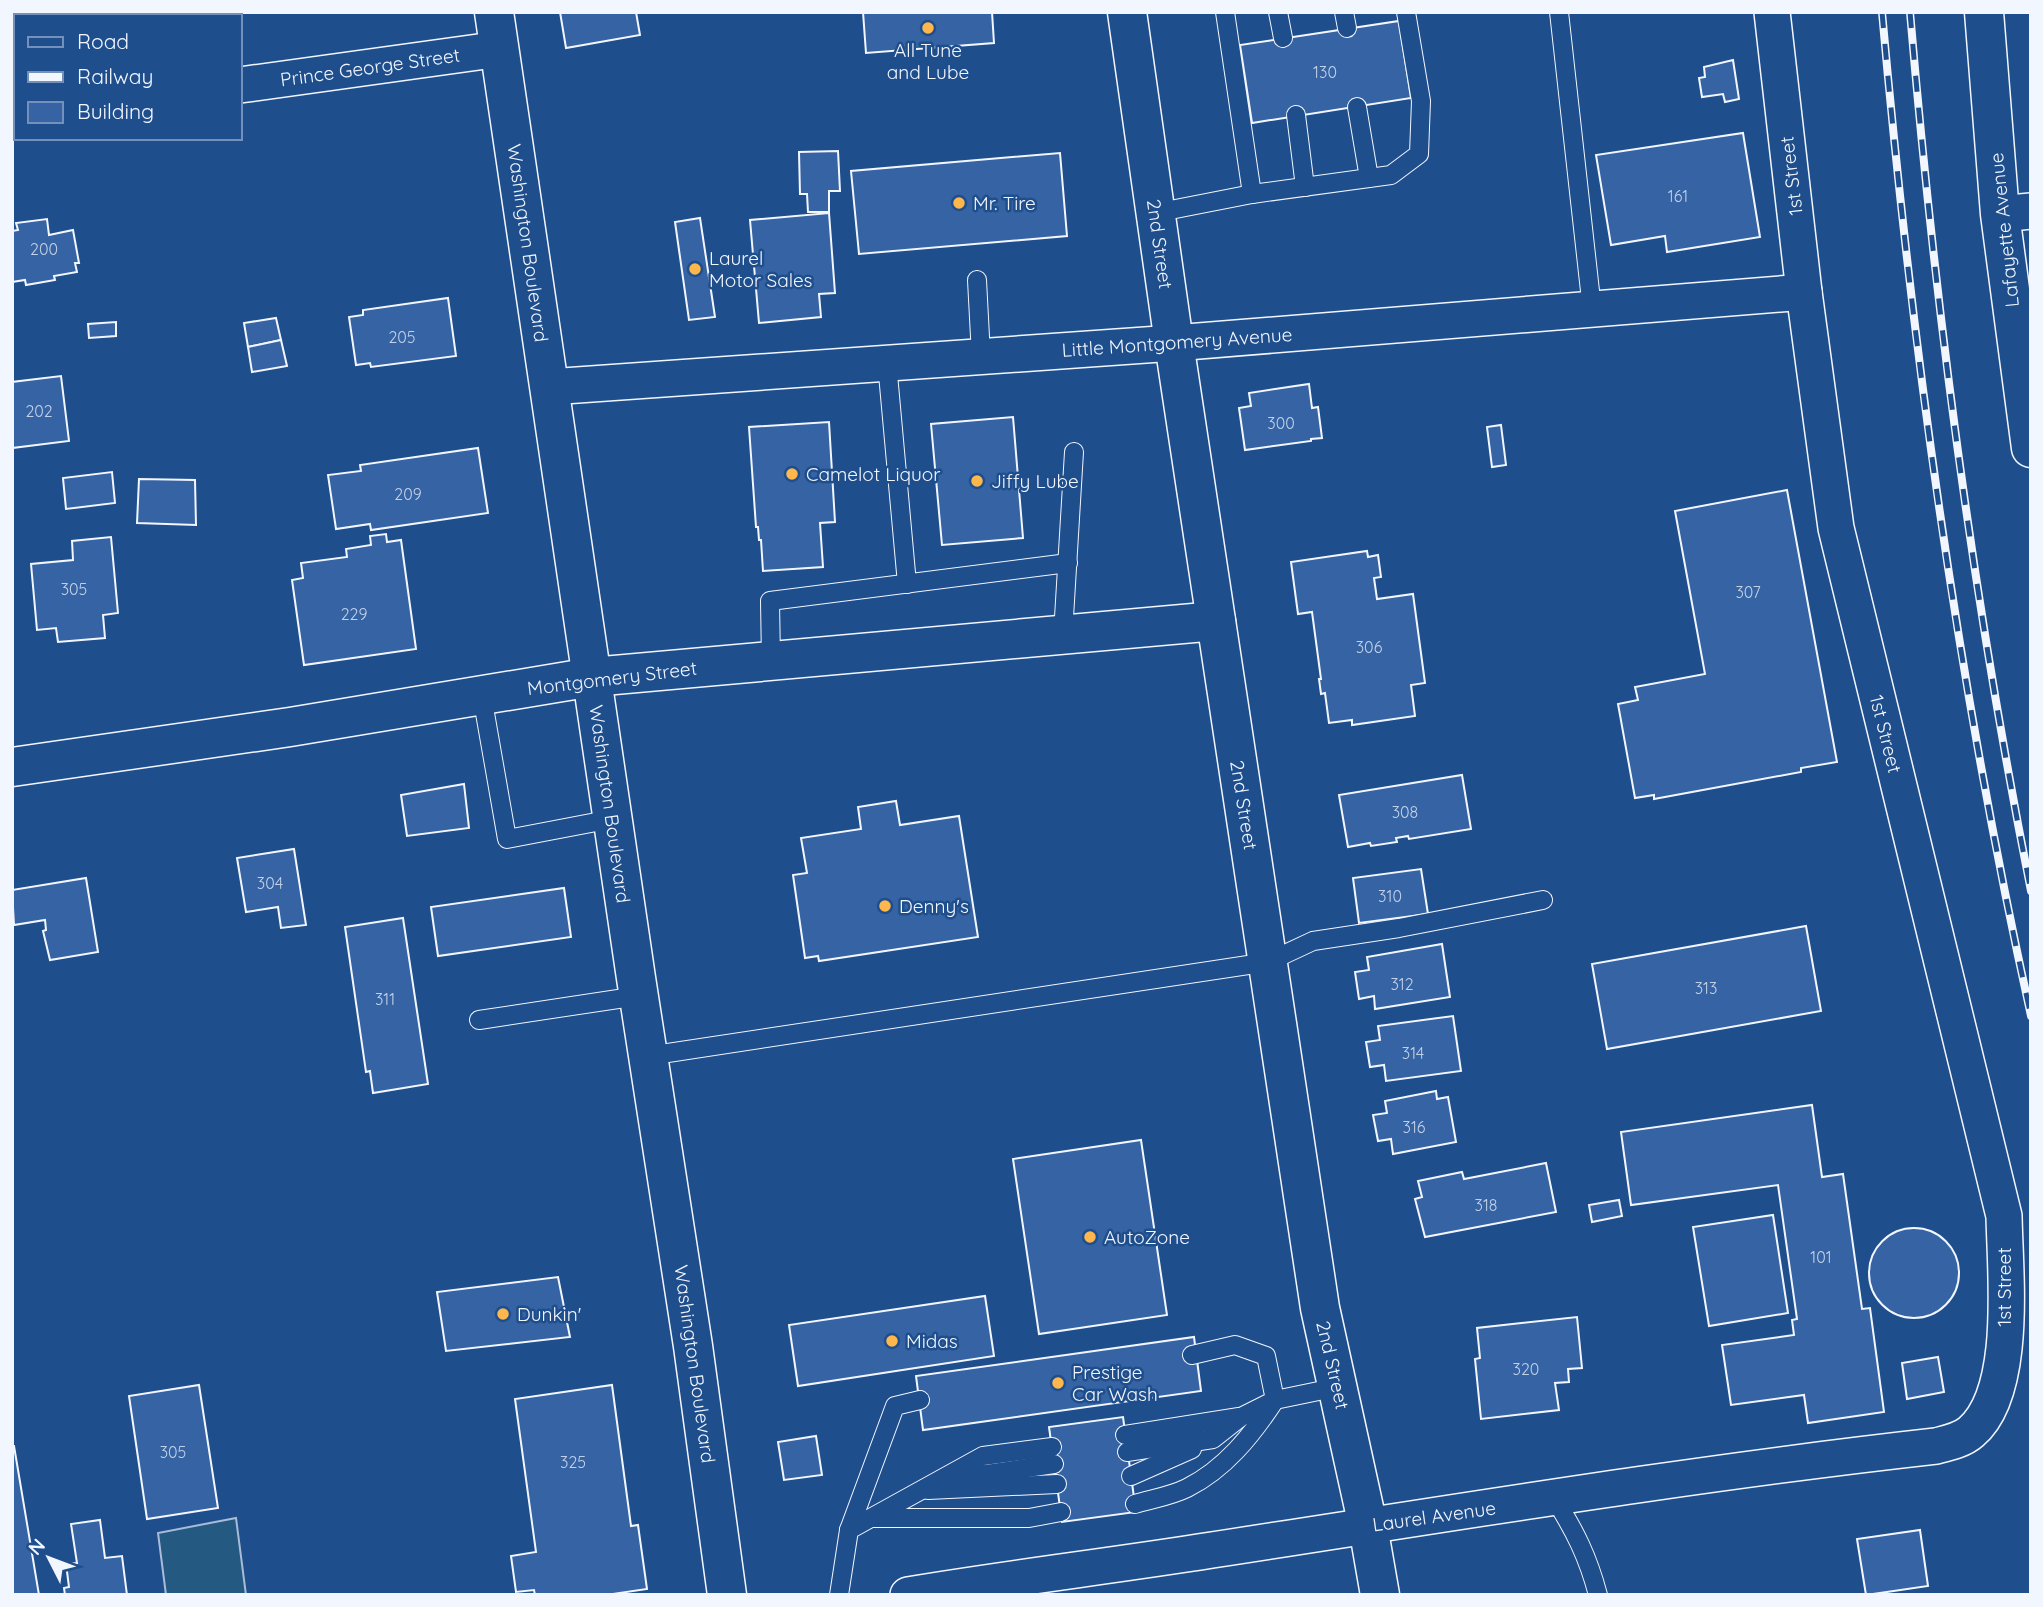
<svg xmlns="http://www.w3.org/2000/svg" width="2043" height="1607" viewBox="0 0 2043 1607" font-family="Quicksand,sans-serif">
<rect width="100%" height="100%" fill="#1f4e8c"/>
<!-- green -->
<polygon fill="#245a82" stroke="#a8bbd7" stroke-width="2" points="236,1518 246,1595 166,1595 158,1533"/>
<!-- building -->
<g fill="#3563a3" stroke="#f2f6ff" stroke-width="2">
<polygon points="560,12 636,12 640,35 566,48"/>
<polygon points="863,12 992,12 994,43 866,53"/>
<polygon points="1399,21 1411,98 1252,123 1240,45"/>
<polygon points="1733,60 1739,99 1725,102 1723,94 1702,97 1699,78 1705,77 1704,67"/>
<polygon points="1743,133 1760,237 1667,252 1665,236 1611,245 1596,155"/>
<polygon points="838,151 840,191 829,191 829,212 808,212 807,194 800,194 799,152"/>
<polygon points="1060,153 1067,236 859,254 851,171"/>
<polygon points="829,213 835,293 819,294 821,317 759,323 750,220"/>
<polygon points="700,218 715,317 689,320 675,222"/>
<polygon points="47,219 49,235 73,230 79,263 75,263 77,272 54,276 55,280 26,285 25,280 12,282 12,231 18,230 16,223"/>
<polygon points="448,298 456,356 371,367 370,363 356,365 349,317 363,315 363,310"/>
<polygon points="276,318 281,340 248,347 244,323"/>
<polygon points="116,322 116,336 89,338 88,324"/>
<polygon points="281,340 287,366 252,372 248,347"/>
<polygon points="61,376 69,441 12,448 12,382"/>
<polygon points="1309,384 1312,408 1318,407 1322,438 1311,439 1311,441 1245,450 1239,408 1251,406 1249,393"/>
<polygon points="1013,417 1023,538 942,545 931,424"/>
<polygon points="829,422 835,522 820,523 823,567 763,571 761,540 759,540 758,527 756,527 749,427"/>
<polygon points="1501,425 1506,465 1492,467 1487,427"/>
<polygon points="478,448 488,513 371,530 370,524 336,529 328,475 361,471 360,465"/>
<polygon points="112,472 115,503 66,509 63,478"/>
<polygon points="139,479 195,480 196,525 137,523"/>
<polygon points="1787,490 1837,762 1801,768 1801,772 1654,799 1654,795 1635,798 1618,704 1638,700 1635,687 1705,674 1675,511"/>
<polygon points="386,534 387,542 401,540 416,649 304,665 292,580 303,578 301,563 347,557 346,549 371,545 370,536"/>
<polygon points="111,537 118,613 103,615 105,638 58,642 56,628 37,630 31,564 73,560 72,541"/>
<polygon points="1367,551 1368,557 1378,555 1381,577 1374,578 1377,599 1413,594 1425,683 1411,685 1415,716 1352,725 1352,720 1329,723 1325,693 1321,694 1319,679 1321,679 1312,612 1298,614 1291,562"/>
<polygon points="1462,775 1471,829 1409,839 1408,836 1396,838 1397,842 1371,846 1370,843 1348,847 1339,795"/>
<polygon points="464,784 469,828 407,836 401,795"/>
<polygon points="896,801 900,825 959,816 978,937 819,961 818,956 805,958 793,875 807,873 801,838 861,829 858,807"/>
<polygon points="294,849 306,925 281,928 278,907 246,912 237,858"/>
<polygon points="1421,869 1428,914 1359,923 1353,878"/>
<polygon points="86,878 98,952 50,960 43,931 46,930 45,920 14,925 12,890"/>
<polygon points="564,888 571,937 438,956 431,907"/>
<polygon points="403,918 428,1084 373,1093 370,1071 366,1072 345,927"/>
<polygon points="1806,926 1821,1011 1607,1049 1592,964"/>
<polygon points="1442,944 1450,997 1375,1009 1374,996 1359,999 1355,972 1369,970 1367,957"/>
<polygon points="1453,1016 1461,1071 1386,1081 1384,1065 1370,1067 1366,1042 1380,1040 1378,1026"/>
<polygon points="1436,1091 1437,1099 1448,1097 1456,1142 1393,1154 1391,1139 1378,1141 1373,1115 1387,1113 1385,1101"/>
<polygon points="1812,1105 1822,1177 1843,1174 1862,1309 1870,1308 1884,1412 1808,1423 1804,1395 1731,1405 1722,1345 1794,1335 1792,1320 1797,1319 1778,1185 1631,1205 1621,1132"/>
<polygon points="1141,1140 1167,1315 1039,1334 1013,1159"/>
<polygon points="1546,1163 1556,1212 1425,1237 1415,1199 1422,1197 1418,1181 1462,1172 1464,1179"/>
<polygon points="1619,1200 1622,1216 1592,1222 1589,1205"/>
<polygon points="1773,1215 1788,1313 1709,1326 1693,1227"/>
<circle cx="1914" cy="1273" r="45"/>
<polygon points="558,1277 570,1337 446,1351 437,1292"/>
<polygon points="985,1296 994,1356 798,1386 789,1325"/>
<polygon points="1577,1317 1582,1368 1568,1369 1569,1382 1555,1383 1559,1410 1481,1419 1475,1359 1480,1358 1477,1328"/>
<polygon points="1194,1337 1201,1391 923,1430 916,1376"/>
<polygon points="1938,1357 1944,1392 1907,1399 1902,1363"/>
<polygon points="199,1385 218,1508 147,1519 129,1396"/>
<polygon points="612,1385 631,1526 638,1525 647,1589 606,1595 535,1595 534,1590 516,1592 511,1556 536,1552 515,1399"/>
<polygon points="1123,1417 1136,1512 1062,1522 1049,1427"/>
<polygon points="816,1436 822,1475 784,1480 778,1442"/>
<polygon points="12,1446 14,1446 39,1595 12,1595"/>
<polygon points="100,1520 105,1558 122,1556 127,1595 65,1595 64,1588 69,1587 66,1564 77,1563 71,1524"/>
<polygon points="1920,1530 1928,1586 1866,1595 1857,1539"/>
</g>
<g fill="none" stroke-linecap="round" stroke-linejoin="round">
<defs>
<g id="service">
<polyline points="1225,12 1252,194"/>
<polyline points="1278,12 1283,38"/>
<polyline points="1344,12 1347,28"/>
<polyline points="1559,12 1592,309"/>
<polyline points="1357,107 1369,178"/>
<polyline points="1296,115 1305,187"/>
<polyline points="1155,213 1252,194 1391,175 1419,154 1421,101 1406,12"/>
<polyline points="977,280 981,356"/>
<polyline points="887,363 907,584"/>
<polyline points="1063,634 1074,452"/>
<polyline points="771,660 770,601 1068,563"/>
<polyline points="482,696 507,839 612,819"/>
<polyline points="479,1020 638,996"/>
<polyline points="648,1056 1268,962 1313,941 1399,928 1543,900"/>
<polyline points="1125,1435 1239,1417"/>
<polyline points="1127,1452 1213,1439 1241,1417 1275,1400 1266,1356 1235,1345 1192,1355"/>
<polyline points="1131,1476 1192,1449"/>
<polyline points="953,1479 1054,1464"/>
<polyline points="928,1490 1057,1484"/>
<path d="M1554,1498C1575,1531 1588,1557 1598,1595"/>
<path d="M1135,1504C1152,1499 1171,1496 1187,1488C1225,1469 1252,1435 1275,1400L1338,1387"/>
<polyline points="874,1518 1029,1518 1061,1512"/>
<polyline points="849,1530 895,1406 920,1400"/>
<polyline points="839,1595 849,1530 983,1456 1052,1447"/>
</g>
<g id="minor">
<polyline points="240,85 500,49"/>
<polyline points="12,116 16,116"/>
<polyline points="2000,214 2031,211"/>
<polyline points="549,387 1174,343 1804,292"/>
<path d="M908,1595C1009,1578 1111,1566 1212,1550C1453,1513 1694,1473 1936,1446C1948,1443 1962,1440 1971,1432C2018,1392 2005,1273 2004,1216L1836,528L1804,292L1772,12"/>
</g>
<g id="tertiary">
<polyline points="1984,12 2000,214 2031,448"/>
<polyline points="12,767 290,727 592,677 1216,621"/>
</g>
<g id="primary">
<polyline points="494,12 636,978 693,1346 727,1595"/>
<polyline points="1127,12 1174,343 1320,1308 1368,1526 1380,1595"/>
</g>
</defs>
<!-- service casing -->
<use href="#service" stroke="#f2f6ff" stroke-width="20"/>
<!-- minor casing -->
<use href="#minor" stroke="#f2f6ff" stroke-width="38"/>
<!-- tertiary casing -->
<use href="#tertiary" stroke="#f2f6ff" stroke-width="41"/>
<!-- primary casing -->
<use href="#primary" stroke="#f2f6ff" stroke-width="41"/>
<!-- service -->
<use href="#service" stroke="#1f4e8c" stroke-width="18"/>
<!-- minor -->
<use href="#minor" stroke="#1f4e8c" stroke-width="35"/>
<!-- tertiary -->
<use href="#tertiary" stroke="#1f4e8c" stroke-width="38"/>
<!-- primary -->
<use href="#primary" stroke="#1f4e8c" stroke-width="38"/>
<defs>
<g id="rail">
<path d="M1882,12C1912,349 1958,686 2031,1016"/>
<path d="M1910,12C1935,307 1973,600 2031,891"/>
</g>
</defs>
<!-- rail casing -->
<use href="#rail" stroke="#f2f6ff" stroke-width="8"/>
<!-- rail -->
<use href="#rail" stroke="#1f4e8c" stroke-width="5" stroke-dasharray="16" stroke-linecap="butt"/>
</g>
<!-- markers -->
<g fill="#ffb74d" stroke="#1f4e8c" stroke-width="2.5">
<circle cx="928" cy="28" r="7"/>
<circle cx="959" cy="203" r="7"/>
<circle cx="695" cy="269" r="7"/>
<circle cx="792" cy="474" r="7"/>
<circle cx="977" cy="481" r="7"/>
<circle cx="885" cy="906" r="7"/>
<circle cx="1090" cy="1237" r="7"/>
<circle cx="503" cy="1314" r="7"/>
<circle cx="892" cy="1341" r="7"/>
<circle cx="1058" cy="1383" r="7"/>
</g>
<g text-anchor="middle" stroke-width="5" stroke-linejoin="round" paint-order="stroke">
<!-- number labels -->
<g font-size="16" fill="#c3d1e8">
<text x="1325" y="78">130</text>
<text x="1678" y="202">161</text>
<text x="44" y="255">200</text>
<text x="402" y="343">205</text>
<text x="39" y="417">202</text>
<text x="1281" y="429">300</text>
<text x="408" y="500">209</text>
<text x="74" y="595">305</text>
<text x="1748" y="598">307</text>
<text x="354" y="620">229</text>
<text x="1369" y="653">306</text>
<text x="1405" y="818">308</text>
<text x="270" y="889">304</text>
<text x="1390" y="902">310</text>
<text x="1402" y="990">312</text>
<text x="1706" y="994">313</text>
<text x="385" y="1005">311</text>
<text x="1413" y="1059">314</text>
<text x="1414" y="1133">316</text>
<text x="1486" y="1211">318</text>
<text x="1821" y="1263">101</text>
<text x="1526" y="1375">320</text>
<text x="173" y="1458">305</text>
<text x="573" y="1468">325</text>
</g>
<!-- poi labels -->
<g font-size="19" fill="#f2f6ff" stroke="#1f4e8c" text-anchor="start">
<text x="928" y="57" text-anchor="middle">All Tune<tspan x="928" dy="22">and Lube</tspan></text>
<text x="973" y="210">Mr. Tire</text>
<text x="709" y="265">Laurel<tspan x="709" dy="22">Motor Sales</tspan></text>
<text x="806" y="481">Camelot Liquor</text>
<text x="991" y="488">Jiffy Lube</text>
<text x="899" y="913">Denny's</text>
<text x="1104" y="1244">AutoZone</text>
<text x="517" y="1321">Dunkin'</text>
<text x="906" y="1348">Midas</text>
<text x="1072" y="1379">Prestige<tspan x="1072" dy="22">Car Wash</tspan></text>
</g>
<!-- street labels -->
<g font-size="19" fill="#f2f6ff" stroke="#1f4e8c">
<text transform="translate(370 67) rotate(-8)" y="7">Prince George Street</text>
<text transform="translate(1791 176) rotate(-97)" y="7">1st Street</text>
<text transform="translate(2004 230) rotate(-96)" y="7">Lafayette Avenue</text>
<text transform="translate(528 243) rotate(82)" y="7">Washington Boulevard</text>
<text transform="translate(1160 244) rotate(82)" y="7">2nd Street</text>
<text transform="translate(1177 342) rotate(-4)" y="7">Little Montgomery Avenue</text>
<text transform="translate(612 678) rotate(-7)" y="7">Montgomery Street</text>
<text transform="translate(1886 734) rotate(76)" y="7">1st Street</text>
<text transform="translate(610 804) rotate(82)" y="7">Washington Boulevard</text>
<text transform="translate(1244 805) rotate(81)" y="7">2nd Street</text>
<text transform="translate(2004 1287) rotate(-90)" y="7">1st Street</text>
<text transform="translate(695 1364) rotate(82)" y="7">Washington Boulevard</text>
<text transform="translate(1333 1365) rotate(77)" y="7">2nd Street</text>
<text transform="translate(1434 1516) rotate(-8)" y="7">Laurel Avenue</text>
</g>
</g>
<!-- border -->
<rect width="2043" height="1607" fill="none" stroke="#f2f6ff" stroke-width="28"/>
<!-- legend -->
<rect x="14" y="14" width="228" height="126" fill="#1f4e8c" stroke="#7391ba" stroke-width="2"/>
<rect x="28" y="37" width="35" height="10" fill="#1f4e8c" stroke="#7391ba" stroke-width="2"/>
<text x="77" y="49" font-size="21" fill="#f2f6ff">Road</text>
<rect x="28" y="72" width="35" height="10" fill="#f2f6ff" stroke="#7391ba" stroke-width="2"/>
<text x="77" y="84" font-size="21" fill="#f2f6ff">Railway</text>
<rect x="28" y="102" width="35" height="21" fill="#3563a3" stroke="#7391ba" stroke-width="2"/>
<text x="77" y="119" font-size="21" fill="#f2f6ff">Building</text>
<!-- north arrow -->
<g transform="translate(49 1558) rotate(312)" stroke="#1f4e8c" stroke-width="5" paint-order="stroke">
<path d="M0-5L12 26L0 18L-12 26Z" fill="#f2f6ff"/>
<text y="-10" font-size="19" font-weight="bold" text-anchor="middle" fill="#f2f6ff">N</text>
</g>
</svg>
